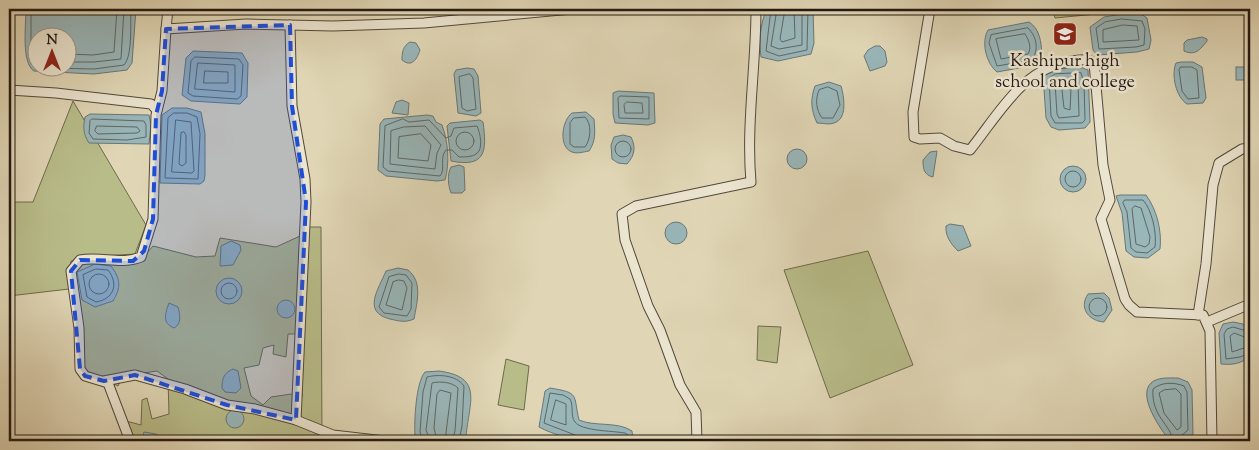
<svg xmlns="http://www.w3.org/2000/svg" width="1259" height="450" viewBox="0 0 1259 450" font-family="'Sorts Mill Goudy',serif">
<rect width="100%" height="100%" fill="#e0d6b5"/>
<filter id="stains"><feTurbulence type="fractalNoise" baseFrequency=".004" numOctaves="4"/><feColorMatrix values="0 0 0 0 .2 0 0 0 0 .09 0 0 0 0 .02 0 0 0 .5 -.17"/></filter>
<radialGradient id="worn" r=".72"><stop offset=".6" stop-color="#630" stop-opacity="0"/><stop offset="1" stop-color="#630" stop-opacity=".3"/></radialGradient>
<!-- green -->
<g fill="#b8bc89" stroke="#6e6a4e">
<polygon points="1053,9 1148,9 1055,18"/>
<polygon points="73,101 146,225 135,254 83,257 71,261 69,289 9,296 9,202 33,202"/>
<polygon points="307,227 321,227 322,441 132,441 126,421 141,425 142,400 147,398 152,419 169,414 168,379 157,371 123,376 118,386 85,370 75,270 80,262 141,260 153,246 196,257 215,256 220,238 276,247 300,236 296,334 288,334 286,357 273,354 274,345 263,348 259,365 244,368 251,396 263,405 271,397 298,393 302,397"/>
<polygon points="868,251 913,365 830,398 784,270"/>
<polygon points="758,326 781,327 777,363 757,360"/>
<polygon points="506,359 529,366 524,410 498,405"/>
</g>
<!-- water -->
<g fill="#99b6b9" stroke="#6a7777" fill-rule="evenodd">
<path d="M26,9H136L132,63L127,70L94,74L34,71C21,63 26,24 26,9ZM38,38H68V68H38Z"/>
<path d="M767,9H813L814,43L811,54L778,61L761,57C759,41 760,23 767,9Z"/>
<polygon points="1122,14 1141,14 1147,18 1151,40 1149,49 1137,52 1097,55 1093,50 1090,27 1104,17"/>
<path d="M1029,22C1040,29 1041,42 1042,54L1035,65L997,72C986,63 981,42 988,30Z"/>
<path d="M1202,37L1207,39V41C1200,50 1195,56 1184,51V43L1187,40Z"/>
<path d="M410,42L416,43L420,50C417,59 412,68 402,60C402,52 403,46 410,42Z"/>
<polygon points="875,46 880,46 885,51 887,62 885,66 870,71 864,56 868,50"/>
<polygon points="193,51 242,53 248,63 247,97 240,104 191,101 182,95 186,58"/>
<path d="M1181,62H1193L1202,67L1206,98L1203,103L1187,104C1176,97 1171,75 1176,63Z"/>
<rect x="1236" y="67" width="14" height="13"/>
<polygon points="467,68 474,69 478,76 481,113 476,116 458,113 454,74 456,70"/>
<polygon points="1083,68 1088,70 1090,122 1085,128 1059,130 1051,127 1046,118 1043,75 1053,69"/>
<path d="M829,82L841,86C844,96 848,119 834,123C829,125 822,123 817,123C811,110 810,100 815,86Z"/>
<polygon points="618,91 654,93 655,123 648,125 615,123 613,114 613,93"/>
<polygon points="402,100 409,103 408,115 392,113 396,102"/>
<polygon points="172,108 187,108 201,112 205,134 205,175 204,181 200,184 160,183 162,115"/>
<path d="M586,112L594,119C595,132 596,141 589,151C583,152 577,154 572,152C558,147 562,120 572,113Z"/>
<path d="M90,114L149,115L151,125L149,144L89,143C83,134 83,127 85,117Z"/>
<path d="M427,115L433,116L436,122L442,125C448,141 450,163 445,180L437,181L386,176L378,170L380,124L384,119Z"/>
<path d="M480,120L483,122C487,151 486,168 451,161L447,126L450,123Z"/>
<path d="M623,135L631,137C636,147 635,155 627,164L618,163L612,159L611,145L614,137Z"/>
<circle cx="797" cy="159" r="10"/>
<path d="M937,151L933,177C924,175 923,169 923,160L930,152Z"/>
<path d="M459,165L464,167L465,190L462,193H451C448,185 447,174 451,167Z"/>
<circle cx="1073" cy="179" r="13"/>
<path d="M1120,195H1146C1157,210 1162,231 1160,249L1148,258L1134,257L1126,251L1122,213L1116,196Z"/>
<circle cx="676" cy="233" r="11"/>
<path d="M950,224L963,226L971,246L958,251C951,244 945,236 946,226Z"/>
<polygon points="231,241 240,245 241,250 233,265 220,266 221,246"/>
<path d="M95,264L111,266C121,279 121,288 113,301L95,307L82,300L77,272Z"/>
<path d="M398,268L408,270C423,282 417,302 414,319C405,323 399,321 390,319C362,312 378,290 386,271Z"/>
<circle cx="229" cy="291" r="13"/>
<path d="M1104,293L1109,298L1112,310L1104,322C1090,321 1078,309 1088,294Z"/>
<circle cx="286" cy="309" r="9"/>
<path d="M169,303L178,307C180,314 182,324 174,328C162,323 165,314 169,303Z"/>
<path d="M1233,322L1243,324L1250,329V356C1241,364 1233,365 1221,364L1219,333L1223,324Z"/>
<path d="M233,369L238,371L241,388L236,393L225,392L222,388C222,378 224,373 233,369Z"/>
<path d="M439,371C484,377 469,402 466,437L461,441H421L415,435C414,421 416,382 425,372Z"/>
<path d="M1178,378L1188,382L1192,390L1193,434L1185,439L1170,441C1161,430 1137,396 1151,383C1157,377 1169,378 1178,378Z"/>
<path d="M550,388C580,393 573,394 579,420C595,427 617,421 632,431L633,441C600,441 569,443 539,427L545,391Z"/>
<circle cx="235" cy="419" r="9"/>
<polygon points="144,432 156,434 166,441 142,441"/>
</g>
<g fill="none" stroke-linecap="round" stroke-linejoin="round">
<!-- shore -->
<g stroke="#5e6766" stroke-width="1">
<polyline points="31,9 31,58 34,65 38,67"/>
<polyline points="771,9 766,51 779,56 807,50 808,9"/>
<polyline points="777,9 771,46 779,49 802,45 802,9"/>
<polyline points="785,9 780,39 782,42 795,38 794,9"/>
<polygon points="1122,19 1142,21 1145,29 1144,45 1136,47 1099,49 1096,28 1105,22"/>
<polygon points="1123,25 1137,26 1139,40 1103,42 1103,30"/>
<path d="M1028,28C1037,37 1039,49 1032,60L997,66L989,43L991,35Z"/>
<path d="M1025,34C1029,40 1032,48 1028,54L1001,59L996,39Z"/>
<polyline points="68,54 93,55 114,52 117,9"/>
<polygon points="195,57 239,59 243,65 241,96 237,99 193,96 188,93 191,61"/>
<polyline points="68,62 94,62 121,59 124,9"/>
<polygon points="198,63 235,65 235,92 195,89"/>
<polygon points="1181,67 1192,67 1197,70 1199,98 1188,99 1182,91 1179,70"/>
<path d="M47,68L94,69L124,65C133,55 130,22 131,9"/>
<polygon points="205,71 228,72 228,83 204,83"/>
<polygon points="1081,73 1084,83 1085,120 1082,123 1055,123 1051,116 1049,78 1055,74"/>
<polygon points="470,74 473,78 476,109 467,111 462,108 459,77"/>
<polygon points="1075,79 1078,82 1079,116 1059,118 1057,114 1055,82"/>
<path d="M828,87L837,91L840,105L833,118H822C816,110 815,99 819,90Z"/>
<polygon points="1064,87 1071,89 1070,110 1064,108 1062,90"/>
<polygon points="621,96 649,97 649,119 619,118 618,98"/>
<polygon points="627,102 642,103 643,113 625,113 624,105"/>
<polygon points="174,113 187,113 197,117 200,134 198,179 165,178 168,118"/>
<path d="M574,118L585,117C592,124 591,139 585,147H574L570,144V123Z"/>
<polygon points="92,119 144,121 146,125 146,137 127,140 93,139 89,133 90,121"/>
<path d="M403,119L409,122L429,120L446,138L451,136L454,128L477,126C480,132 484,150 476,154C472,157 464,157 459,157L452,150H446C439,158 446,169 440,176L388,171L383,167L385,126Z"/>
<polygon points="176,120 191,122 194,171 192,173 172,172"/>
<polygon points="97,126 137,127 140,131 137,133 98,134 95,131"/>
<polygon points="404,127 425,126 441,145 437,153 435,169 390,164 391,131"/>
<circle cx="465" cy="141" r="9"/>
<polygon points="184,132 186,135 186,163 182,166 179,164 181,133"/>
<polygon points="421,134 431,145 428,161 398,158 399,137"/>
<circle cx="623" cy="149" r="8"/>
<circle cx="1073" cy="179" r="8"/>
<path d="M1125,200H1143C1152,210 1157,233 1155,247L1147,253L1136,252L1131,248L1127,212L1123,203Z"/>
<polygon points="1135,206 1141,208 1150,237 1149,244 1145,247 1136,244 1132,209"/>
<path d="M96,269L108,270C119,284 114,299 96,302L87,297L83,275Z"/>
<polygon points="399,274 406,275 412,283 411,309 407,316 384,313 379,307 389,277"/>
<circle cx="99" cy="284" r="10"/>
<polygon points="399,280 404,281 407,288 402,310 386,305 393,282"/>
<circle cx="229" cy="291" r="8"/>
<circle cx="1098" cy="307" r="9"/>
<polyline points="1250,332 1233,327 1227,329 1224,334 1226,359 1240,357 1250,353"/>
<polyline points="1250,339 1234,333 1230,336 1232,352 1250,346"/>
<polygon points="1176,389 1181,394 1181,427 1177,430 1164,413 1159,393 1164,390"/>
<polygon points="556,400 566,404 566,425 551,420"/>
<path d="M423,441L420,432L423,392L427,377C439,374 456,375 464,386L462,426L459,441"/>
<path d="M430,441L426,430L432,383C440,381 452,382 458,388L455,431L452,441"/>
<polyline points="437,441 434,428 437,394 440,390 451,393 445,441"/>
<path d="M578,441L575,435L544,423L550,393L563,395L570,399C574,406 570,416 575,422C581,431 614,431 625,433L628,435L629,441"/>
<path d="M1173,441C1171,424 1151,417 1153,389C1161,382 1174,382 1184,386L1187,392L1188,430L1181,436L1179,441"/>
</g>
<defs>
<g id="street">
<path d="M930,9L913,112L914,137L920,139L940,138L954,146L970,150C999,114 1022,68 1072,61C1080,60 1087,58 1094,63L1103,165L1110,200L1101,219L1125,299L1129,305L1137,312L1203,315L1210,331L1212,441"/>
<polyline points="290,25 292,106 305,179 306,202 296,420"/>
<polyline points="166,29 168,9"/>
<polyline points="9,90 56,93 151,104 157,110"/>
<polyline points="1198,315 1206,264 1213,185 1219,163 1242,149 1250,148"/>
<polyline points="1207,322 1250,304"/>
<polyline points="104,381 135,375 185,389 227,405 255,409 296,420 333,435 385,441"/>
<path d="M130,441L108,383L85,376L80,369L79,328L71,271L80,260C101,256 122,265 141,257L153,219L156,115L162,91L166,29L246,24L333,26L424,23L572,9"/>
<path d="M697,441L696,412L680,385L660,330L648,306L625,240L622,214L636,206L751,182C746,125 756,66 756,9"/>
</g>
</defs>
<!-- street casing -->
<use href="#street" stroke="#52483c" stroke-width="11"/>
<!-- street -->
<use href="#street" stroke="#ebe4cf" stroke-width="9"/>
</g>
<!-- marked area -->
<path fill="#1d4ed8" fill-opacity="0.2" stroke="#1d4ed8" stroke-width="4" stroke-dasharray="10 6" stroke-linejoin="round" d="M290,25L292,106L306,202L296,420L227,405L135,375L104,381L85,376L80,369L71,271L80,260L133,261L144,251L153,219L156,115L162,91L166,29Z"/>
<!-- icons -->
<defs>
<symbol id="university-square" viewBox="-11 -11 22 22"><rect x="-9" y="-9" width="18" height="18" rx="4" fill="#8f2418" stroke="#ebe4cf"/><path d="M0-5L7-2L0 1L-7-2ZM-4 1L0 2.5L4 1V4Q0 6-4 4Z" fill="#fff"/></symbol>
</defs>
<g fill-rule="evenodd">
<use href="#university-square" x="1051" y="20" width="28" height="28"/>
</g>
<g text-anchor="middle" stroke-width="5" stroke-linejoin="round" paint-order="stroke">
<!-- poi labels -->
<g font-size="18" fill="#231813" stroke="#ebe4cf">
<text x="1065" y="66">Kashipur high<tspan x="1065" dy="21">school and college</tspan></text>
</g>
</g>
<!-- margin -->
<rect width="1259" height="450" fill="none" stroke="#e0d6b5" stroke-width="30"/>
<rect x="10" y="10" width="1239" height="430" fill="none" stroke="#231813" stroke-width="2.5"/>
<rect x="15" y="15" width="1229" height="420" fill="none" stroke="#231813"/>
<!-- north arrow -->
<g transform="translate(52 52)"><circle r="24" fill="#ebe4cf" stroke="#9b9284"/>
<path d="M0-4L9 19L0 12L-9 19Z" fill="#8f2418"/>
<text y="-8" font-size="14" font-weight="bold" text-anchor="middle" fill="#231813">N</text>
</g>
<rect width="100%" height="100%" filter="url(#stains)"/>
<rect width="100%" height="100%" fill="url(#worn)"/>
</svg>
